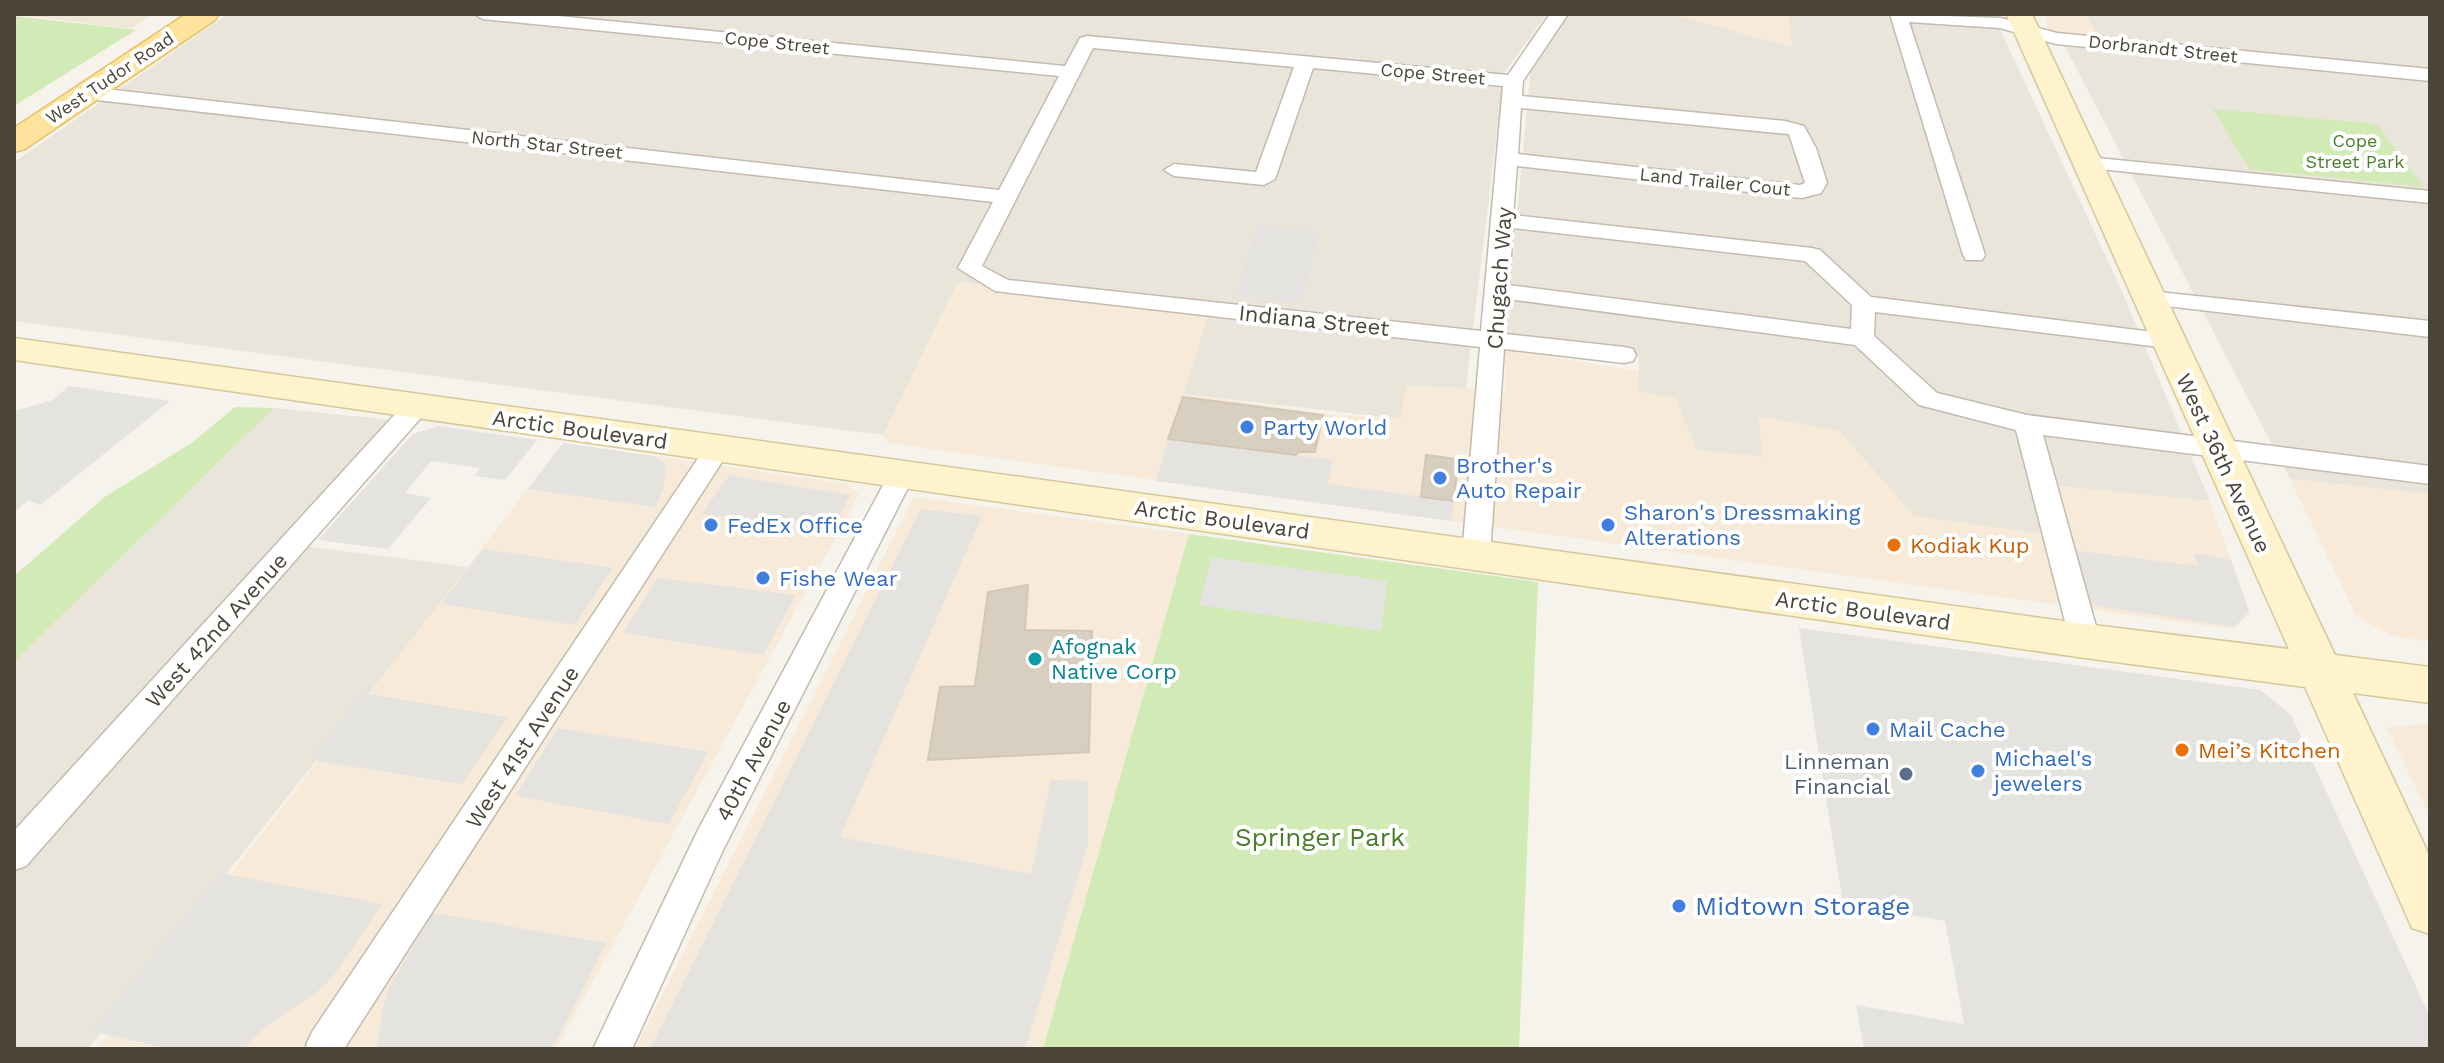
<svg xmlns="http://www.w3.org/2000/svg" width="2444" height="1063" viewBox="0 0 2444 1063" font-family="'Work Sans',sans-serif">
<rect width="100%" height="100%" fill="#f6f3ec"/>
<!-- residential -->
<g fill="#eae5da">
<polygon points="228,14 1547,14 1504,73 1466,388 1407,386 1401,419 1183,394 1209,309 958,282 883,435 14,321 14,162"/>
<polygon points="1568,14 1993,14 2120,287 2210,501 2056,486 2070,538 1914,516 1839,431 1759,417 1763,457 1696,450 1676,399 1638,391 1639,356 1506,334 1531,65"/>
<polygon points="2086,14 2430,14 2430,494 2290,479 2059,35"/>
<polygon points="274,408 392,420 280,543 469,567 88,1049 14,1049 14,662"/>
</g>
<!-- commercial -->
<g fill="#f7ead8">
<polygon points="1671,14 1788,14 1793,47 1706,24"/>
<polygon points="2043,14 2086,14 2099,39 2059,35 2050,30"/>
<polygon points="958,282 1210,309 1184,394 1336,415 1401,419 1406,386 1466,388 1505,394 1505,350 1639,371 1638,391 1676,399 1697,450 1763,457 1758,416 1839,431 1914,516 2069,538 2055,486 2210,501 2250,614 2232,629 888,443 883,435"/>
<polygon points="563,443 848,484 859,494 556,1049 96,1049"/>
<polygon points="2290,479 2430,494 2430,642 2394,636 2357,617"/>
<polygon points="914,497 1189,534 1043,1049 635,1049"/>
<polygon points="2430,723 2430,817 2387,728"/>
</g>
<!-- education -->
<polygon fill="#efe8d6" points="14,14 152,14 130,29"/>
<!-- green -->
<g fill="#d2eab5">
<polygon points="14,16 136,30 14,106"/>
<polygon points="2213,109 2377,124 2424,187 2249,169"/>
<polygon points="235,407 274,408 14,662 14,576 106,496 193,442"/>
<polygon points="1189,534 1538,582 1519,1049 1043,1049"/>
</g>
<!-- parking -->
<g fill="#e5e3e0">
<polygon points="1257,225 1320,232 1302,302 1236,295"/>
<polygon points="69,386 170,401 40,505 28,500 14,513 14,411 53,400"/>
<polygon points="439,426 537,440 505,480 475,476 480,468 431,461 405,493 431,498 388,549 318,540 413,434"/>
<polygon points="1168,439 1333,460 1328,484 1454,501 1451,521 1156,481"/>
<polygon points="563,443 653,456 666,464 663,490 655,507 528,489"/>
<polygon points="729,475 850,495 831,531 702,514"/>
<polygon points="921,509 982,516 840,837 1031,874 1051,780 1088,781 1088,845 1025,1049 650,1049"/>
<polygon points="483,549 613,568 575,625 441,604"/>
<polygon points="2071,550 2198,566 2194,553 2231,560 2249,611 2235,627 2085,604"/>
<polygon points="1211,557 1387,581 1381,631 1199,605"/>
<polygon points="657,578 796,595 763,655 623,633"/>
<polygon points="1799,628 2260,690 2291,715 2430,1017 2430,1049 1864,1049 1856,1005 1964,1024 1945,921 1843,904"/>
<polygon points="362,693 508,717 462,784 310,760"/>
<polygon points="558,728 708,752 669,824 515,796"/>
<polygon points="220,873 382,904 332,978 318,991 261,1030 244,1049 170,1049 92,1031"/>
<polygon points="433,913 606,943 552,1049 377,1049 382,1011 390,986"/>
</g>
<!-- building -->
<g fill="#d8cfc1" stroke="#d3c7b4" stroke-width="2">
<polygon points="1183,397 1323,415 1315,452 1298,452 1296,455 1168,439"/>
<polygon points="1426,455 1458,459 1454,501 1421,497"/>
<polygon points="1028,585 1025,630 1092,631 1089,752 928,760 940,687 975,686 988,592"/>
</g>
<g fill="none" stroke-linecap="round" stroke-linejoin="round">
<defs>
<g id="minor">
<path d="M474,14H538L1065,66L1080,38L1087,36L1508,75L1550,14H1568L1523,81L1522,96L1785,121L1804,126L1816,148L1827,183L1821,193L1802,198L1517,166L1513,215L1812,248L1820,250L1871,297L2177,335L2180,340L2177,345L2168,348L1875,312L1874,336L1937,393L2027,415L2430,466V484L2043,435L2100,641L2096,649L2085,653L2074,649L2070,641L2016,430L1919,405L1855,345L1508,299L1505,334L1624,347L1633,349L1636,355L1633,361L1624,363L1504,349L1490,555L1486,562L1476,566L1466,562L1462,555L1480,347L995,291L958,268L993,202L88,99L78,93L88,87L999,190L1059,76L483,19ZM1093,48L1294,67L1256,172L1174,164L1164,170L1174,176L1264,185L1275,179L1313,68L1503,86L1481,331L1008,280L982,266ZM1521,108L1789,134L1805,183L1800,185L1518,154ZM1513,228L1805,261L1852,305L1851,329L1509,285Z"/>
<polygon points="1890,14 2001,18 2057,33 2430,69 2430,81 2056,44 2000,28 1909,22 1985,255 1982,260 1966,260 1963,255"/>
<polygon points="2087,157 2430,191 2430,203 2080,167 2077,163"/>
<polygon points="2149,291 2430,321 2430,337 2141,303 2137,298 2141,293"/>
<polygon points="417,397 426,400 430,406 426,412 26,866 14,870 14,831 408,400"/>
<polygon points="718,439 727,442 731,448 727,454 344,1049 308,1049 306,1045 312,1032 709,442"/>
<polygon points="902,465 912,467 915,474 723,850 632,1049 593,1049 698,830 889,474 892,467"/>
</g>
<polygon id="secondary" points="2006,14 2032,14 2335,655 2430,667 2430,703 2353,693 2430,857 2430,934 2412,928 2305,687 2085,658 14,360 14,338 2085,624 2289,649"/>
<polygon id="primary" points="186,14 219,14 215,20 25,149 14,152 14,128"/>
</defs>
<!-- minor casing -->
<use href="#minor" stroke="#c2bbae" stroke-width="3"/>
<!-- secondary casing -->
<use href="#secondary" stroke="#d6c79b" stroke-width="3"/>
<!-- primary casing -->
<use href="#primary" stroke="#e6c16a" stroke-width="3"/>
<!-- minor -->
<use href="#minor" fill="#fff" fill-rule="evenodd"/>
<!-- secondary -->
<use href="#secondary" fill="#fff3cd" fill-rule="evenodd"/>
<!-- primary -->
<use href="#primary" fill="#ffe39c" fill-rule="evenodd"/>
</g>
<!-- markers -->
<g fill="#3f7fe0" stroke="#fff" stroke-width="3">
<circle cx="1247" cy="427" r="8"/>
<circle cx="1440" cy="478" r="8"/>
<circle cx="711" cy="525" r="8"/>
<circle cx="1608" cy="525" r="8"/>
<circle cx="763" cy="578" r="8"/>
<circle cx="1873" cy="729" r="8"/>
<circle cx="1978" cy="771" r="8"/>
<circle cx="1679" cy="906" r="8"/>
</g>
<g fill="#e8710a" stroke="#fff" stroke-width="3">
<circle cx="1894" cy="545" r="8"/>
<circle cx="2182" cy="750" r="8"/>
</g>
<circle fill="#0f9aa8" stroke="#fff" stroke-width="3" cx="1035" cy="659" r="8"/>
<circle fill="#5c6f8a" stroke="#fff" stroke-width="3" cx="1906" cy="774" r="8"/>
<g text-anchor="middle" stroke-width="8" stroke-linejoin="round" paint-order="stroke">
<!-- far-street labels -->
<g font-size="18" fill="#4b4439" stroke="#fff">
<text transform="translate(777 43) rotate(6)" y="6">Cope Street</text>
<text transform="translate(2163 49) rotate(6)" y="6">Dorbrandt Street</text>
<text transform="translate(1433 74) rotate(5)" y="6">Cope Street</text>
<text transform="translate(110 78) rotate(-34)" y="6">West Tudor Road</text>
<text transform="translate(547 145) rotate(6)" y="6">North Star Street</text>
<text transform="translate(1715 182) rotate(6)" y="6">Land Trailer Cout</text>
</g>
<!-- far-park labels -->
<g font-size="18" fill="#4a7f2a" stroke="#fff">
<text x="2355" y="147">Cope<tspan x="2355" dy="21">Street Park</tspan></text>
</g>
<!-- street labels -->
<g font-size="22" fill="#4b4439" stroke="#fff">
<text transform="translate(1499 278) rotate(-86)" y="8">Chugach Way</text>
<text transform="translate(1314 320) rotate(6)" y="8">Indiana Street</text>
<text transform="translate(580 429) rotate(8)" y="8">Arctic Boulevard</text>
<text transform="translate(2224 463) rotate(65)" y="8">West 36th Avenue</text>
<text transform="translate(1222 519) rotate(8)" y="8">Arctic Boulevard</text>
<text transform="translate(1863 610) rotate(8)" y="8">Arctic Boulevard</text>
<text transform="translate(216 630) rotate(-48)" y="8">West 42nd Avenue</text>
<text transform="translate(522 747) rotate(-57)" y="8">West 41st Avenue</text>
<text transform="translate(753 760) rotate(-62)" y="8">40th Avenue</text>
</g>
<!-- shop labels -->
<g font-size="22" fill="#366cbe" stroke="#fff" text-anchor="start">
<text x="1263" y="435">Party World</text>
<text x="1456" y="473">Brother's<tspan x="1456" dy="25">Auto Repair</tspan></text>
<text x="1624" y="520">Sharon's Dressmaking<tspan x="1624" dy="25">Alterations</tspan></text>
<text x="727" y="533">FedEx Office</text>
<text x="779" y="586">Fishe Wear</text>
<text x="1889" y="737">Mail Cache</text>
<text x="1994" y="766">Michael's<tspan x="1994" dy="25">jewelers</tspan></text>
</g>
<!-- food labels -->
<g font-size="22" fill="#c56008" stroke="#fff" text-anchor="start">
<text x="1910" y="553">Kodiak Kup</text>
<text x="2198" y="758">Mei’s Kitchen</text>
</g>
<!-- culture labels -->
<g font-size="22" fill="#0d838f" stroke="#fff" text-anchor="start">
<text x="1051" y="654">Afognak<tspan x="1051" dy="25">Native Corp</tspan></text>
</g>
<!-- service labels -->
<g font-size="22" fill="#4e5e75" stroke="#fff" text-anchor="end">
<text x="1890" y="769">Linneman<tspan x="1890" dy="25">Financial</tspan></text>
</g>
<!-- near-park labels -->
<g font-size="26" fill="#4a7f2a" stroke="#fff">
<text x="1320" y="846">Springer Park</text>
</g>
<!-- near-shop labels -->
<g font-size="26" fill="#366cbe" stroke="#fff" text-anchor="start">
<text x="1695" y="915">Midtown Storage</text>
</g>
</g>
<!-- border -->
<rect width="2444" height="1063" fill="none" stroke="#4b4439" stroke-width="32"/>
</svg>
